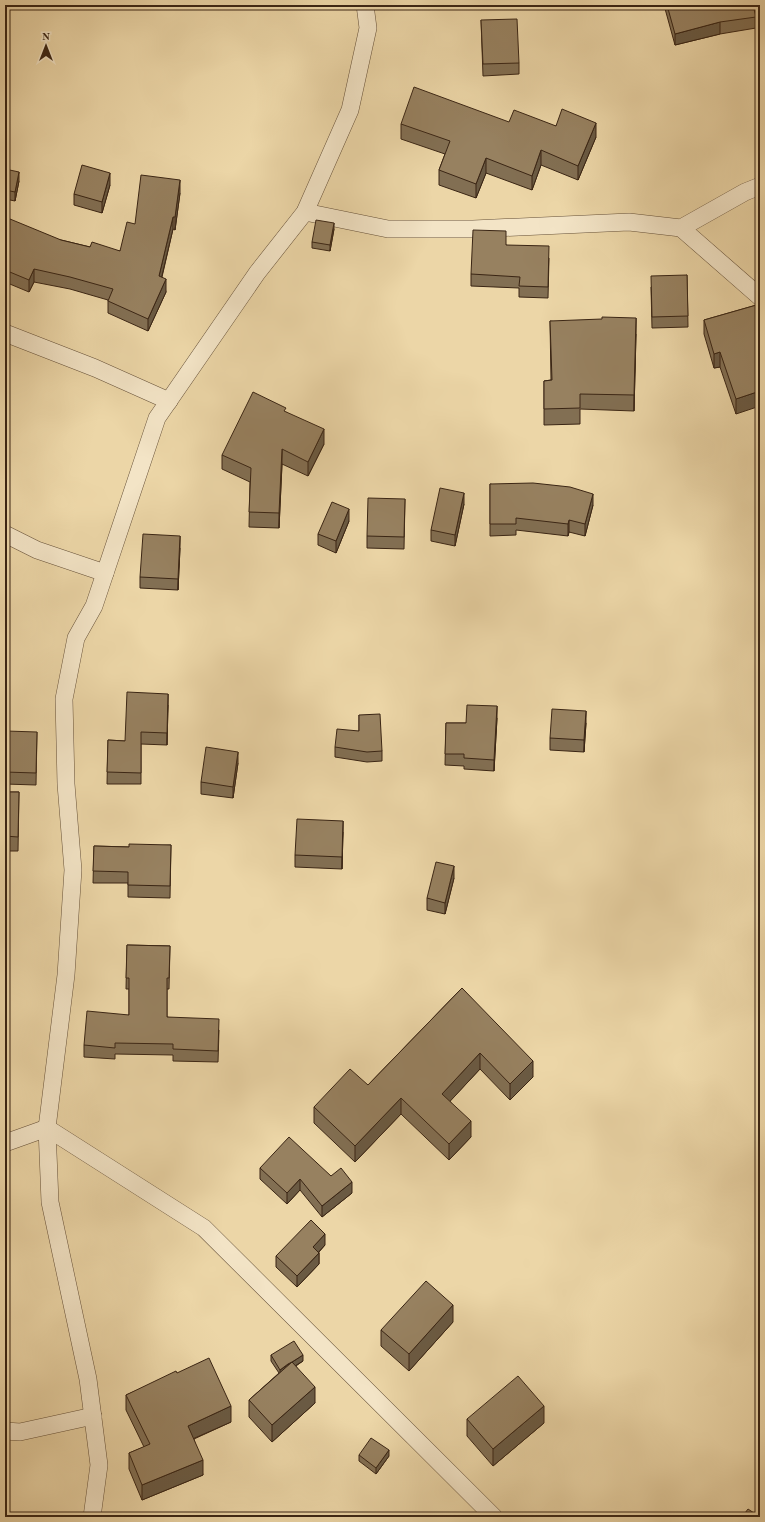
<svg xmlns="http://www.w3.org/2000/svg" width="765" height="1522" viewBox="0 0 765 1522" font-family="'Old Standard TT',serif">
<rect width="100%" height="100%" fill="#ecd6a7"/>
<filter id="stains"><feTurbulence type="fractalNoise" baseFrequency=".005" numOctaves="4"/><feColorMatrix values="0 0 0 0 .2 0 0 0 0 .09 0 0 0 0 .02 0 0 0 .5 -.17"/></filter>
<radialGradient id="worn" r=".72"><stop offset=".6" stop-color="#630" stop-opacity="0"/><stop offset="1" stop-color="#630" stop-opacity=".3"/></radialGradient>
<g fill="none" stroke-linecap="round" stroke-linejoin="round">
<defs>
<g id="street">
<polyline points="305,212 388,229 473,229 629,222 681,228 745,192 760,186"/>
<polyline points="681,228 760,297"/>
<polyline points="5,333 95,368 169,401"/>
<polyline points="5,534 37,550 105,573"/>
<polyline points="5,1143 47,1128 204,1228 494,1517"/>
<polyline points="5,1431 20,1432 93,1416"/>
<polyline points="92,1517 99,1465 88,1379 50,1202 47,1128 66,975 73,870 66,784 64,699 76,638 94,606 157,418 257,273 305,212 350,110 368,28 365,5"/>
</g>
</defs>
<!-- street casing -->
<use href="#street" stroke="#665139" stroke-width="18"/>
<!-- street -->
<use href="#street" stroke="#f3e4c6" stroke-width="17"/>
</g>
<!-- wall -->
<g fill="#826f53" stroke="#3a2514">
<polygon points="664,5 753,5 756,17 756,28 720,34 675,45"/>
<polygon points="481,20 519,63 519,74 483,76"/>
<polygon points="401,124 556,126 596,137 578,180 541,165 532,190 486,173 476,198 439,185 439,170 445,154 401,139"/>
<polygon points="5,169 19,181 15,201 5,199"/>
<polygon points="110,185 102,213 74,205 74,194"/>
<polygon points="180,193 175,230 173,229 162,277 166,292 148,331 108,313 108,300 70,289 34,282 29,292 5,282 5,231 61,240 90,247 120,251"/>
<polygon points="334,229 330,251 312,248 312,242"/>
<polygon points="506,245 549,258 548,298 519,297 519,288 471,286 471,274"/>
<polygon points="687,275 688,327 652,328 651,287"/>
<polygon points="760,304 736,414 720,367 714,368 704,334 704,320"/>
<polygon points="550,321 636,334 634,411 580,409 580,424 544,425 544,381 551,380"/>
<polygon points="286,412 324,444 308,476 282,464 279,528 249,527 250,482 222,469 222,455"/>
<polygon points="490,484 593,505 585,536 569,532 568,536 516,530 516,535 490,536"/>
<polygon points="405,499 404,549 367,548 367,536"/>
<polygon points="464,504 455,546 431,541 431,530"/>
<polygon points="349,521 336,553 318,545 318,534"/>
<polygon points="180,548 178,590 140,588 140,577"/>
<polygon points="168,705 167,745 141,744 141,784 107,784 108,740 125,741"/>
<polygon points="359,715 382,751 382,761 367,762 335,757 335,747 359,731"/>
<polygon points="497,718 494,771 464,769 464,766 445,765 446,723 466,723"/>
<polygon points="586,723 584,752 550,750 550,738"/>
<polygon points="37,732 36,785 5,784 5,764"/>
<polygon points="238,763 233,798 201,794 201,782"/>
<polygon points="5,792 19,792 18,851 5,851"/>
<polygon points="343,832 342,869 295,867 295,855"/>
<polygon points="171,845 170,898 128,897 128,883 93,883 94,846 129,847"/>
<polygon points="454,878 445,914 427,910 427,898"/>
<polygon points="127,945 170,946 169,989 167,989 167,1017 219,1030 218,1062 173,1061 173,1055 115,1054 115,1059 84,1057 84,1045 129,1015 129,989 126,989"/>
<polygon points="462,988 533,1077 510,1100 480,1069 450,1101 471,1137 449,1160 401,1114 355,1162 314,1123 314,1107 368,1085"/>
<polygon points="260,1168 331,1176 352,1193 322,1217 300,1190 287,1204 260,1179"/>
<polygon points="325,1245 319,1252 319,1264 297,1287 276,1267 276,1256"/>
<polygon points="453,1322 409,1371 381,1346 381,1330"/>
<polygon points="271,1355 303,1361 296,1366 315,1403 272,1442 249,1417 249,1400 279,1373 271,1361"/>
<polygon points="177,1373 231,1422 194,1439 203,1475 142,1500 129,1469 129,1453 144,1447 126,1410 126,1395"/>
<polygon points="467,1419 544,1423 493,1466 467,1436"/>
<polygon points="359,1455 389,1456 376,1474 359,1461"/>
</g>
<!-- shaded-wall -->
<g fill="#6a5a43" stroke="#3a2514">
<polygon points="720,22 720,34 675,45 675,34"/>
<polygon points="596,123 596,137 578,180 578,166"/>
<polygon points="541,150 541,165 532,190 532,176"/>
<polygon points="486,158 486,173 476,198 476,184"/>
<polygon points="19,172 19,181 15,201 15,192"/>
<polygon points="110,173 110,185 102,213 102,202"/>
<polygon points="180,180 180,193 175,230 175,217"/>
<polygon points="173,217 173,229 159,288 159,276"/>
<polygon points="334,223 334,229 330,251 330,245"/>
<polygon points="34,269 34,282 29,292 29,280"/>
<polygon points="166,279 166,292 148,331 148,319"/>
<polygon points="636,318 636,334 634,411 634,395"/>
<polygon points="720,352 720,367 714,368 714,354"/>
<polygon points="760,391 760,406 736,414 736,399"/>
<polygon points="324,429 324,444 308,476 308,462"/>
<polygon points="282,449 282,464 279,528 279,513"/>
<polygon points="464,493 464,504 455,546 455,535"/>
<polygon points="593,494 593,505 585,536 585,524"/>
<polygon points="349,509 349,521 336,553 336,541"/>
<polygon points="569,520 569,532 568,536 568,524"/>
<polygon points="180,536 180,548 178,590 178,579"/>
<polygon points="168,694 168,705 167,745 167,733"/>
<polygon points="497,706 497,718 494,771 494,760"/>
<polygon points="586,711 586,723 584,752 584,740"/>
<polygon points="238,752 238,763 233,798 233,787"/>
<polygon points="343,821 343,832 342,869 342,857"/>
<polygon points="454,866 454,878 445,914 445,903"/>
<polygon points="480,1053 480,1069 442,1110 442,1094"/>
<polygon points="533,1061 533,1077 510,1100 510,1084"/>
<polygon points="401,1098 401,1114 355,1162 355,1146"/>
<polygon points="471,1121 471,1137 449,1160 449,1144"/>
<polygon points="300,1179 300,1190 287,1204 287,1193"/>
<polygon points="352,1182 352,1193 322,1217 322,1206"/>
<polygon points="325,1234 325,1245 313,1258 313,1247"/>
<polygon points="319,1253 319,1264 297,1287 297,1276"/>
<polygon points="453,1305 453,1322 409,1371 409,1354"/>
<polygon points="303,1355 303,1361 280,1375 280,1370"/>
<polygon points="315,1387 315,1403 272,1442 272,1425"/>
<polygon points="231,1406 231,1422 188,1441 188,1426"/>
<polygon points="544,1406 544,1423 493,1466 493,1449"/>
<polygon points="389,1450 389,1456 376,1474 376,1468"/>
<polygon points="203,1460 203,1475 142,1500 142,1485"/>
</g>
<!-- building -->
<g fill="#978160" stroke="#3a2514">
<polygon points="667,5 753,5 756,17 720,22 675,34"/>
<polygon points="517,19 519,63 483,64 481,20"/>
<polygon points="414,87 509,122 514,110 556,126 562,109 596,123 578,166 541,150 532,176 486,158 476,184 439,170 450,141 401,124"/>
<polygon points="82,165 110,173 102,202 74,194"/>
<polygon points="5,169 19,172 15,192 5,190"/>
<polygon points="141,175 180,180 175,217 173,217 159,276 166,279 148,319 108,301 113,289 70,277 34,269 29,280 5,270 5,231 10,219 61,240 90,247 92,242 120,251 127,222 135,224"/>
<polygon points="316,220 334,223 330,245 312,242"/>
<polygon points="473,230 506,231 506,245 549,246 548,287 519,286 520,277 471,274"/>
<polygon points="687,275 688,316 652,317 651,276"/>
<polygon points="760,304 760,391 736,399 720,352 714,354 704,320"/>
<polygon points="602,317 636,318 634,395 580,394 580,408 544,409 544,381 552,380 550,321 602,319"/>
<polygon points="253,392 286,408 284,411 324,429 308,462 282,449 279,513 249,512 251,468 222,455"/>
<polygon points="533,483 570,487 593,494 585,524 569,520 568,524 516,518 516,524 490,524 490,484"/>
<polygon points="440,488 464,493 455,535 431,530"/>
<polygon points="368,498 405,499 404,537 367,536"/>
<polygon points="332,502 349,509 336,541 318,534"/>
<polygon points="143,534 180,536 178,579 140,577"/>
<polygon points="127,692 168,694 167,733 141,732 141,773 107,772 108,740 125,741"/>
<polygon points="467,705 497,706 494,760 464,758 464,754 445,754 446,723 466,723"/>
<polygon points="552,709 586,711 584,740 550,738"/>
<polygon points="380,714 382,751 367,752 335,747 337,729 359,731 359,715"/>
<polygon points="6,731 37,732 36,773 5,772"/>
<polygon points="206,747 238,752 233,787 201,782"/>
<polygon points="5,792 19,792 18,837 5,836"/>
<polygon points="297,819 343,821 342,857 295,855"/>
<polygon points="129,844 171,845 170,886 128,885 128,872 93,871 94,846 129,847"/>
<polygon points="436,862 454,866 445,903 427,898"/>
<polygon points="127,945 170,946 169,978 167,978 167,1017 219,1019 218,1051 173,1049 173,1044 115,1043 115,1048 84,1045 87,1011 129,1015 129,978 126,978"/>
<polygon points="462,988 533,1061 510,1084 480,1053 442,1094 471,1121 449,1144 401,1098 355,1146 314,1107 350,1069 368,1085"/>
<polygon points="289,1137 331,1176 341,1168 352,1182 322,1206 300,1179 287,1193 260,1168"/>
<polygon points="311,1220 325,1234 313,1247 319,1253 297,1276 276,1256"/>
<polygon points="426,1281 453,1305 409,1354 381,1330"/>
<polygon points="294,1341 303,1355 292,1362 288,1364 280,1370 271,1355"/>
<polygon points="209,1358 231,1406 188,1426 203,1460 142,1485 129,1453 150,1444 126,1395 176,1371 177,1373"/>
<polygon points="292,1362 315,1387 272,1425 249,1400"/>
<polygon points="518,1376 544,1406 493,1449 467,1419"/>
<polygon points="371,1438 389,1450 376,1468 359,1455"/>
<polygon points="748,1509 760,1517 742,1517"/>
</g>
<!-- margin -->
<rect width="765" height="1522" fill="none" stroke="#ecd6a7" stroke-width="20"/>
<rect x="6" y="6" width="753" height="1510" fill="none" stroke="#3a2514" stroke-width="2"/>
<rect x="10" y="10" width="745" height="1502" fill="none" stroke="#3a2514"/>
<!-- north arrow -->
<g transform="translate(46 46)" stroke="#f3e4c6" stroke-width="3" paint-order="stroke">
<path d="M0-3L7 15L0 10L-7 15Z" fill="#3a2514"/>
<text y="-6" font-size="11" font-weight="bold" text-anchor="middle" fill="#3a2514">N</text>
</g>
<rect width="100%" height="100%" filter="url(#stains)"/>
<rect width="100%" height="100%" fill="url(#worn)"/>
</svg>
